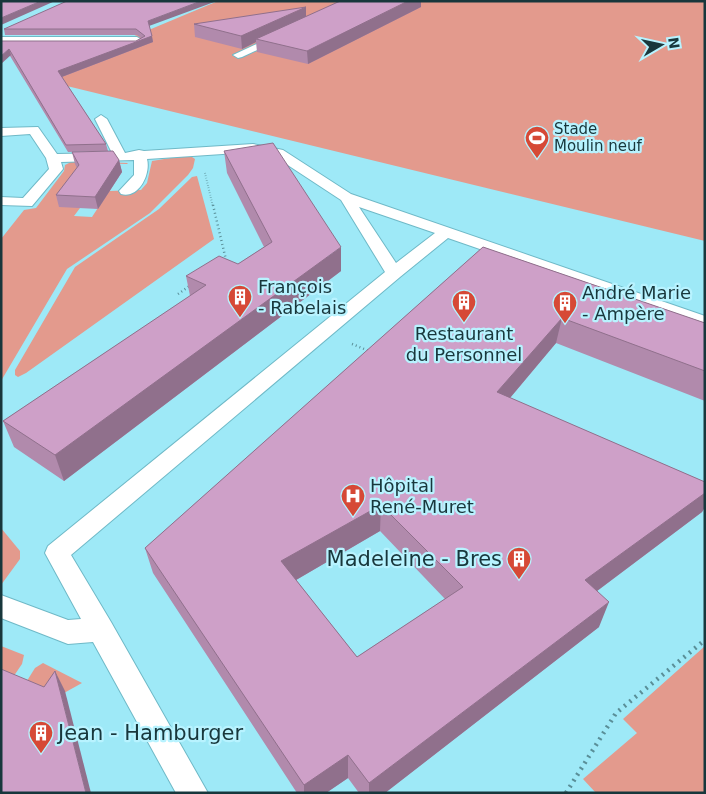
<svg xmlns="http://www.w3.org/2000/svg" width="706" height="794" viewBox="0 0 706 794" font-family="'DejaVu Sans',sans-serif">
<rect width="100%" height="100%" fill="#9ee9f7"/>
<!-- green -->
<g fill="#e39a8d">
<polygon points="218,1 705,1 705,241 34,78"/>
<polygon points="189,155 195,159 193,168 188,175 150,213 67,269 1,381 1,239 24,210 36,208 64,171 65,165 73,161 128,163 127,164 92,163 80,208 74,216 92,217 109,191 141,190 147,183 152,161"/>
<polygon points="197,176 214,239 26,373 18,377 15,375 15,370 75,267 159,209 192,177"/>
<polygon points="1,528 20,551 20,559 1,585"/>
<polygon points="1,646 24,655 22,664 7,686 1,684"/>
<polygon points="705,646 705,793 596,793 583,779 637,733 623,719"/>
<polygon points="43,663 82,683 64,693 20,692 35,668"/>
</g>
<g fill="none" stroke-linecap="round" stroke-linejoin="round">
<defs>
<g id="lane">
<polygon points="280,33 283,34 283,38 242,57 238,58 233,55"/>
<path d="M101,115L107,119L125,153L139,150L144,151L253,144L283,150L351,194L705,316V327L448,238L400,277L71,555L111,622L208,793H176L93,642L68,644L1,618V595L68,620L81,619L45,553L48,546L385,272L341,200L274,156L253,152L147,159C151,174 139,199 121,194L119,191L134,175V160L61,162L63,169L32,206L1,205V197L23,198L49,169L46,158L30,134L1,136V128L38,127L57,154L112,153L95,119ZM359,207L435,233L396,263Z"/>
</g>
<polygon id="street" points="1,37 137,37 144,41 137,45 1,45"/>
</defs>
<!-- lane casing -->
<use href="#lane" stroke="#6fb9c7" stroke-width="2"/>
<!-- street casing -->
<use href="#street" stroke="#6fb9c7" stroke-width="2"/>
<!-- path-far2 -->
<polyline stroke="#5a8f98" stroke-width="2" stroke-dasharray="0.5 2" stroke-linecap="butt" points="205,173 213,207"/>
<!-- path-far1 -->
<g stroke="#5a8f98" stroke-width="2.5" stroke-dasharray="1 3" stroke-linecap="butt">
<polyline points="213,205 226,260 224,261"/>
<polyline points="178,294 191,285"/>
<polyline points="352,344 369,351"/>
</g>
<!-- path -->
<polyline stroke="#5a8f98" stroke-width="4.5" stroke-dasharray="2 5" stroke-linecap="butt" points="566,793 616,713 705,640"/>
<!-- lane -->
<use href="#lane" fill="#fff" fill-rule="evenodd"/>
<!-- street -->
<use href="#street" fill="#fff" fill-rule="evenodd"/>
</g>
<!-- wall -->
<g fill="#b18aac" fill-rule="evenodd">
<polygon points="421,7 308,64 257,52 256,42 242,49 195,37 194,24 306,16"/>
<polygon points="149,26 153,42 62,77 106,144 108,151 68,152 1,41 136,41 141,38 137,35 5,35 4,29"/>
<polygon points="224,151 341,271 64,481 14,447 3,421 190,296 186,276 238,264 264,247 227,173"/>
<polygon points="72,152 119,160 122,172 98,209 59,207 56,195 77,168 75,164"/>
<path d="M483,247L705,323V401L556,343L510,398L705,482V507L702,512L597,591L599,627L385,793H359L348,778L326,793H297L153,573L145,548ZM380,531L445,599L357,657L296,580Z"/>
</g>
<!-- shaded-wall -->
<g fill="#90708c">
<polygon points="41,1 55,1 1,25 1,18"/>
<polygon points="201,1 217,1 149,26 148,21"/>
<polygon points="408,1 421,1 421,7 308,64 307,51"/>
<polygon points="306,7 306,19 256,39 256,42 242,49 241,36"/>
<polygon points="152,36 153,42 59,78 58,71"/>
<polygon points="9,49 11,55 1,64 1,56"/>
<polygon points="119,160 122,172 98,209 95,197"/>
<polygon points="341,247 341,271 64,481 55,455"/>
<polygon points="562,318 556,343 493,418 497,392"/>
<polygon points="705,493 705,507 702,512 577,606 585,580"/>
<polygon points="381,505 380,531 284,587 281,561"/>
<polygon points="609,602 599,627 385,793 369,793 369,783"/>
<polygon points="55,671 65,691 91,793 86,793"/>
<polygon points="348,755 348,778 326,793 304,793 304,785"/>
</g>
<!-- building -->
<g fill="#cea0c8" stroke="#90708c" fill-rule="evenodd">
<polygon points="1,1 41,1 1,18"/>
<polygon points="67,1 201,1 148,21 152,36 58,71 106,144 66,145 9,49 1,56 1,41 136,41 145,36 136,29 4,29"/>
<polygon points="341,1 408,1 307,51 256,39 338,2"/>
<polygon points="306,7 241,36 194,24"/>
<polygon points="273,143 341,247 55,455 3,421 206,285 186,276 219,256 238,264 272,242 224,151"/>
<polygon points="113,151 119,160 95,197 56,195 79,165 72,152"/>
<path d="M483,247L705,323V371L562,318L497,392L705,482V493L585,580L609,602L369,783L348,755L304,785L145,548ZM381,505L463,587L357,657L281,561Z"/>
<polygon points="1,669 44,687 55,671 86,793 1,793"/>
</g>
<!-- icons -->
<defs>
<symbol id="stadium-pin" viewBox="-11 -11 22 30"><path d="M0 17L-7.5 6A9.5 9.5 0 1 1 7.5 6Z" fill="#d64936" stroke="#b8f3ff"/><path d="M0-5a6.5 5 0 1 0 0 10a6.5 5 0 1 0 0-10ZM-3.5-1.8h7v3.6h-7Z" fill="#fff"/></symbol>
<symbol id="building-pin" viewBox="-11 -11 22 30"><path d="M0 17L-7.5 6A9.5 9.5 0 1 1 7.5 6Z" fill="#d64936" stroke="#b8f3ff"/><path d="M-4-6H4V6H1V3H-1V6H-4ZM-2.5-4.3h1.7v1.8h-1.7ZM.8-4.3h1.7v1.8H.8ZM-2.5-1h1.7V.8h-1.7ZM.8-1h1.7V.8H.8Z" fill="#fff"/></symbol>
<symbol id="hospital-pin" viewBox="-11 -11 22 30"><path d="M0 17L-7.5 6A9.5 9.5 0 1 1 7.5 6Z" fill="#d64936" stroke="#b8f3ff"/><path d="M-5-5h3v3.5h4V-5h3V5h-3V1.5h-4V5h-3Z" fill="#fff"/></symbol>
</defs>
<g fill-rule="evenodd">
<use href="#stadium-pin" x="523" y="124" width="28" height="38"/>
<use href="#building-pin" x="226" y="283" width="28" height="38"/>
<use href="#building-pin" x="450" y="288" width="28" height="38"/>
<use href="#building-pin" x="551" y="289" width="28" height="38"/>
<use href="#hospital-pin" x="339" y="482" width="28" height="38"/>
<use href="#building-pin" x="505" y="545" width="28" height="38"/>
<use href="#building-pin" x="27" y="719" width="28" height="38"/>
</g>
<g text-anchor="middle" stroke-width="4.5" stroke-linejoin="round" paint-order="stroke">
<!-- far-poi labels -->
<g font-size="15" fill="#18373c" stroke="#b8f3ff" text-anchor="start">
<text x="554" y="134">Stade<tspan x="554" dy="17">Moulin neuf</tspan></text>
</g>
<!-- poi labels -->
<g font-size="18" fill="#18373c" stroke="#b8f3ff" text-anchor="start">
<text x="258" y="293">François<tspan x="258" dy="21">- Rabelais</tspan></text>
<text x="582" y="299">André Marie<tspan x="582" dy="21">- Ampère</tspan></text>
<text x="464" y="340" text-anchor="middle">Restaurant<tspan x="464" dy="21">du Personnel</tspan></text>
<text x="370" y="492">Hôpital<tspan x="370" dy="21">René-Muret</tspan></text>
</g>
<!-- near-poi labels -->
<g font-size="21" fill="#18373c" stroke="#b8f3ff" text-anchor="end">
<text x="502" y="566">Madeleine - Bres</text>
<text x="58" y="740" text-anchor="start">Jean - Hamburger</text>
</g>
</g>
<!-- border -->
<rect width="706" height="794" fill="none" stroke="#18373c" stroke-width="5"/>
<!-- north arrow -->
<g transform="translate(661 45) rotate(81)" stroke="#b8f3ff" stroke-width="4" paint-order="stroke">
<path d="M0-4L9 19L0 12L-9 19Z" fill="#18373c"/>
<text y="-8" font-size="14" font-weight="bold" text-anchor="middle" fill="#18373c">N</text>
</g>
</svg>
